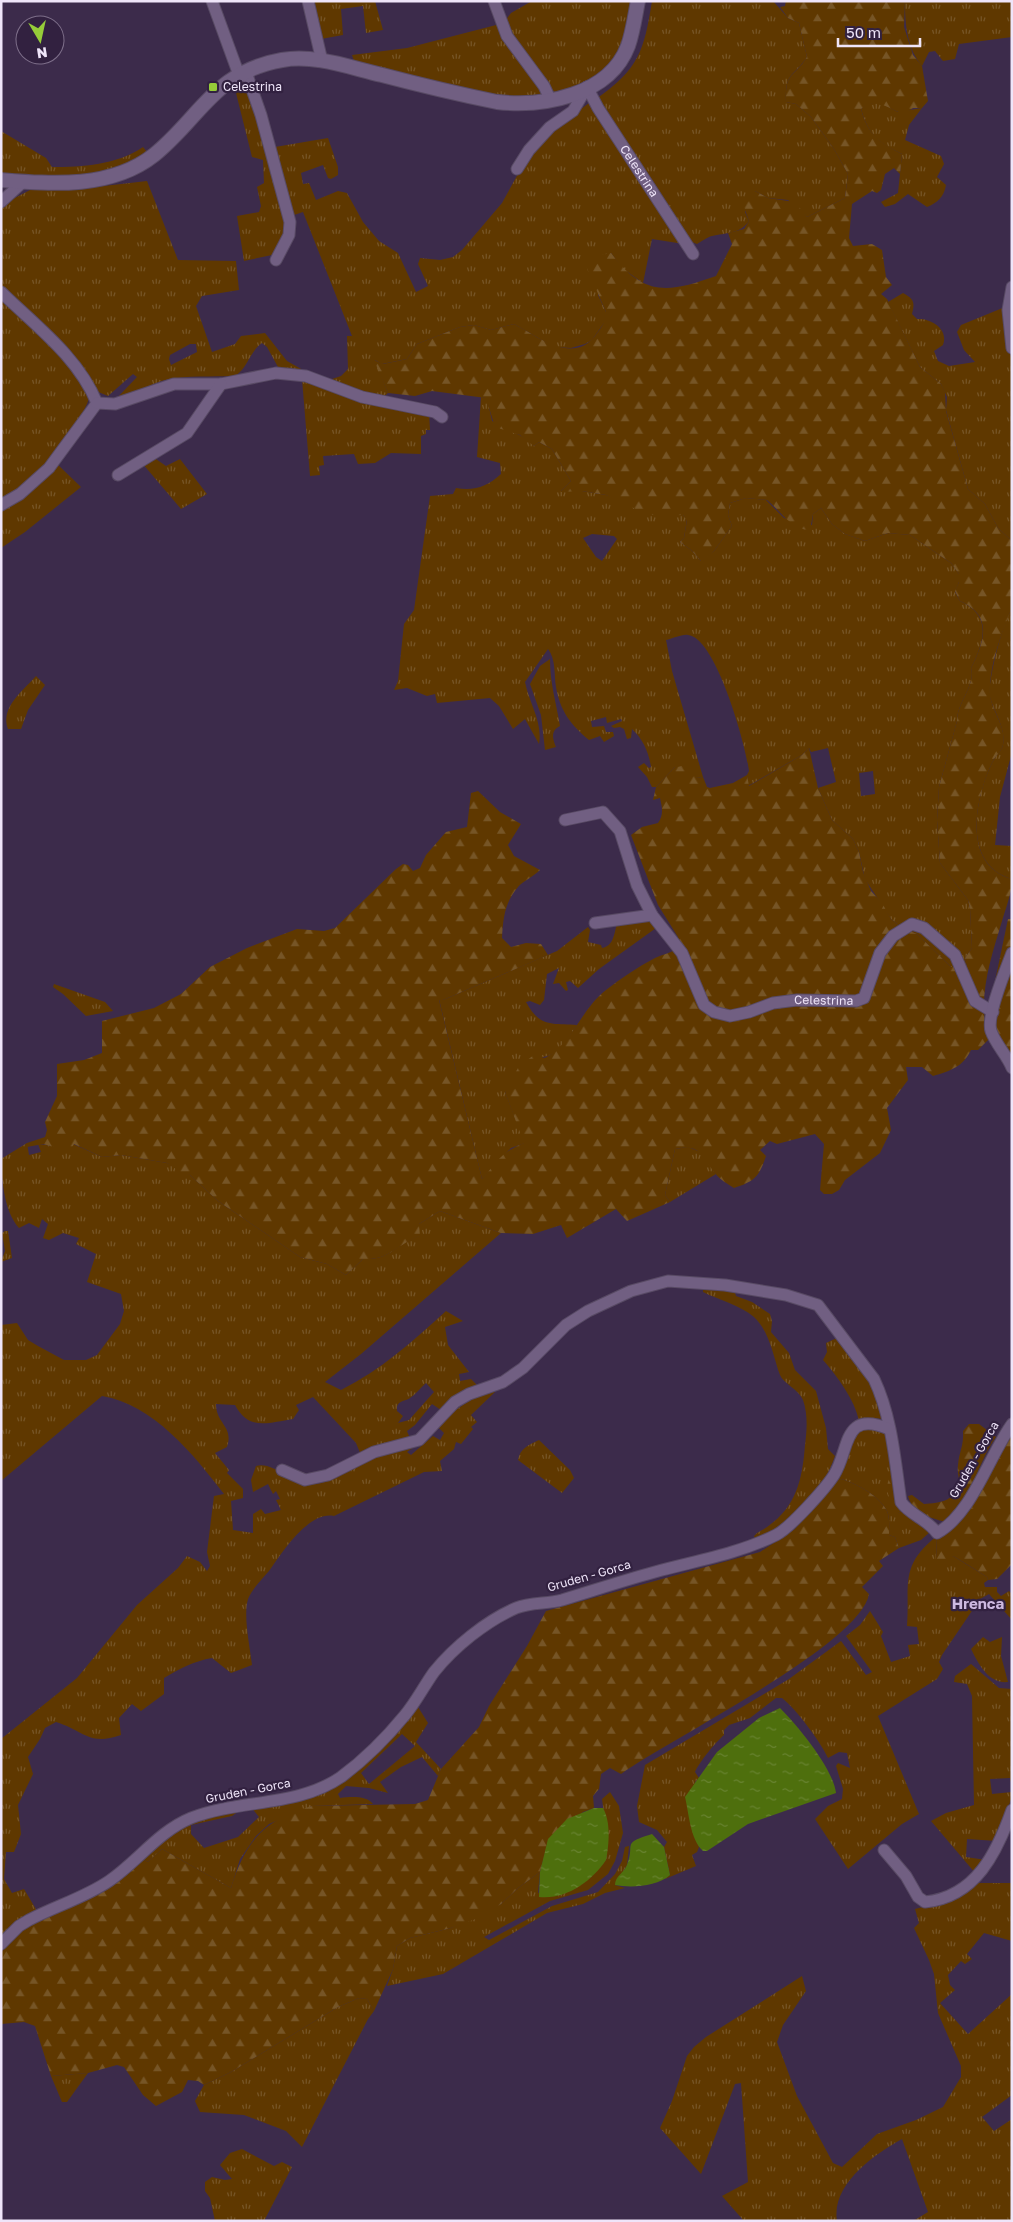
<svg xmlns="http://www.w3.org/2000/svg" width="1013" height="2222" viewBox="0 0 1013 2222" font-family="'Golos Text',sans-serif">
<defs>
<pattern id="grass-tufts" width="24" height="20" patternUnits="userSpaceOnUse" patternTransform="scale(1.25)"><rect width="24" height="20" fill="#5f3800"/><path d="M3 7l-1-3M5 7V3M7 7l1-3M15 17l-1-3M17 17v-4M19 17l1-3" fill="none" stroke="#765526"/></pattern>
<pattern id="forest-firs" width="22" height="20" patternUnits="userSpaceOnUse" patternTransform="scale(1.25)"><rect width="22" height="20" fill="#5f3800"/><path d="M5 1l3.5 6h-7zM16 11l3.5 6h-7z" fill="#765526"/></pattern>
<pattern id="water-ripples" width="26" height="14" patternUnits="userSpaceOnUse" patternTransform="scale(1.25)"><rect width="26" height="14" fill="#4e6f0d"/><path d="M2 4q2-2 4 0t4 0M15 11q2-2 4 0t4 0" fill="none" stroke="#688331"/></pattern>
</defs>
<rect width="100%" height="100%" fill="#3c2b4b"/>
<!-- grass -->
<g fill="url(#grass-tufts)" fill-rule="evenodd">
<polygon points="312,1 375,1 383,30 366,33 363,6 341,9 343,35 321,39"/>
<path d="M532,1H633C622,56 611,75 556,93L551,90L516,45L505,21L511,13Z"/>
<path d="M652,1H773L788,18L799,23L807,57C793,78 785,71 786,102L796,104L811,117L834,149L848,174L845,198L807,217L788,200L768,198L755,191L745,212L749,221C740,234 725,233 712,236C707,237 701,242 697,244L692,242L655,184L596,99C639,69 644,51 652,1Z"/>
<path d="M905,1H1012V37L959,44L955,59L943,61L935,51L929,52L922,66C907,48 905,25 905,1Z"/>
<path d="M500,24L543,91L541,96C478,100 415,76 354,61L352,55L407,48Z"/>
<polygon points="245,80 249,86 287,230 272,255 244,261 237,216 259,212 261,206 257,187 264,183 263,160 252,157 236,93 235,85"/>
<path d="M879,102L898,112L922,108L909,125L905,140L941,156L944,164L937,177L946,185C944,197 937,203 927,207L908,194L895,204L885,207L881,202L898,193L902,154C878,142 869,136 861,109L867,104Z"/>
<polygon points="589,103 608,126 684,244 652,239 643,283 622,268 611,253 598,295 606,312 606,320 592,340 585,344 571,348 554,347 514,324 491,330 474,325 460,327 417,344 407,359 382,364 375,360 388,393 381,399 330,384 332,379 341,376 348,369 347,336 352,336 303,212 294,215 275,147 328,138 338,167 338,175 331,179 328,178 323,165 301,173 303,184 309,183 316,200 338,191 347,193 363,222 379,241 398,253 416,292 428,286 418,264 420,258 440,260 453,257 462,250 502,203 529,154 540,140"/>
<path d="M1,131L46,158L52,167C82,167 117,165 143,147L147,152C103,182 51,176 1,174Z"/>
<path d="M147,181L178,260L236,261L239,290L202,296L196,306L212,352L235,344L241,336L265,333L287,361L303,370L304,374L278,367L267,347L262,343C250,351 248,368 235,376C212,377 187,375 165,380C145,385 137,397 115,400L137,377L133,374L108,396L96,391L1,287V202L9,201L32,189H78ZM190,344H196L197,352L171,365L169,359L170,355Z"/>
<path d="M903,293C914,299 915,302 912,314L917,319C931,318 949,329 943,345L934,351L938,361L949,366L975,362L964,350L957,332L961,325L1005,307L1008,346L1012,361V541L998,528L985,504L968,489L946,410L947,397L941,384L920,367L888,302Z"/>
<path d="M1,296L79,373L89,397C88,411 51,460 39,471C27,482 15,492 1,500Z"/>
<polygon points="302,379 429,412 430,430 426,430 426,434 421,436 421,454 391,453 375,463 358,464 354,454 323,456 324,465 319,466 320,475 310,476"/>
<path d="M481,397L487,398L492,421L529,440L534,446L539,442L552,449L571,481L561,491H582L606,495L663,515H683L687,519L684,538L680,542L691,550L701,561L714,551L732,526L728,515L730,503L746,498L766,500L784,518L812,525L813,514L821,508L832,524L845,534L865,541L888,533L910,535L951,563L959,574V582L955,592L960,601C993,616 984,642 971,668C976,685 957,702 957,721L939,787L937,820L940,863L968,900L970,908L972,948L965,958L967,968L951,967L917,934L902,928L891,919L865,879L859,852L853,839L832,820L818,788L836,782L828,748L811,752L809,748L802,755L748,786L747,775L749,771C746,746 716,637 688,635C682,634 672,639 666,640L672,671L703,777L697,778L675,767L656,787H652L647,777L638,767L644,763L649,768L651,767C649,753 643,739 632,729L631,738L627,739L624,729L620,727L614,728L611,726L622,721L621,719L607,723L606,717L591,721L592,727L604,726L606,732H613L614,736L604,742L600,736L589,740C571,725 560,711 556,687C554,675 556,659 548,649L525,682C529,703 543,722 539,744L525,719L513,729L499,706L490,698L437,703L435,694L427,696L407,688L394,690L398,681L404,624L414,610L430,496L453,494L456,488C474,491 487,487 501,474L500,463L477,457ZM592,534L614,536L617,539L602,561L596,557L583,538ZM873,771L875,794L861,796L859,773Z"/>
<polygon points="153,457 166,466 180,459 207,494 181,509 142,463"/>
<polygon points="55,462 81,487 25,532 1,548 1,505"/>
<path d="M1012,609V752L1000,797L995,845L1012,846V879C961,865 975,796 993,761C996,755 1002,750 1003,745C1006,727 994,713 990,697C987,683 1003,621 1012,609Z"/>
<path d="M550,659C550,684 556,702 560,726C550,731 553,739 556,747L545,750L541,715L530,684L540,666Z"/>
<path d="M36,676L45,685L28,710L21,729H8C0,707 23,691 36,676Z"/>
<path d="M649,914L663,923L599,969L578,988L570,981L566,982L568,990L566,991L559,983L553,984L559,968L547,974L544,1000L540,1005L530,1001L526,1002C540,1028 552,1023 577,1025C567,1040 557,1059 537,1057L505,1092L525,1143L511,1148L482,1179L439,999L443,1000L557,951L588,927L590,930L588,942L601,945L602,948C614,946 614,933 617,924Z"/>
<polygon points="54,984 105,1002 113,1011 86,1016 63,994 53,987"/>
<path d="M27,1143L29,1155L41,1152L38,1144L54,1146L73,1144L102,1157L121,1155L167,1163L190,1175L218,1201L300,1257L327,1264L346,1275L363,1259C391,1260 394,1245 419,1236V1224L440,1211L501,1233L361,1354L325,1382L341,1390C381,1370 413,1341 446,1311L463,1321L445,1327L448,1345L469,1372L459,1374L460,1381L471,1379L481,1389L444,1412L432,1404L415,1425L407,1431L411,1441L361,1455L356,1443L313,1397L296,1405L299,1410L293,1419C267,1423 249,1431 235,1405L216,1404C216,1424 234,1426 227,1447L215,1453L229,1470L227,1473L243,1489V1498L231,1501L233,1530L253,1533V1514L261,1509L265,1514L281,1510L276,1500L280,1499L276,1491L273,1494L268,1484L253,1492L251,1480L256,1466C275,1461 290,1486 316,1484C330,1482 342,1472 354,1466C373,1457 392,1451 412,1446L414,1447L407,1452L411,1455L433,1436L440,1440L444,1433L438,1427C454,1409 471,1398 494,1390L495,1392L471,1415L477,1422L471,1427L473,1429L461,1444L456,1442L454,1449L440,1461L442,1471L424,1472L334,1516C308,1511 282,1553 269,1571C262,1579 252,1589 248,1599C243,1616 250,1647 252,1665L231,1673L212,1658C194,1661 179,1669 164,1678V1694L141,1711L132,1704L119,1718L121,1735C88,1746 85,1731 56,1722L45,1728L40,1739L28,1757L33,1774L18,1805L21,1834L14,1852H6L4,1879L12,1893L24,1889L37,1911L16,1921L1,1939V1739L77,1678L137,1605L178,1568L187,1556L200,1562L207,1571L210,1566L207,1552L214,1496L224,1494C194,1455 153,1404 102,1396L1,1481V1325L17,1323L28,1340L38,1346L64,1360H86L97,1355L120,1324L124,1311L121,1294L87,1282L96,1254L76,1244L79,1238L63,1233L49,1240L43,1238L48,1224L42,1219L39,1228L29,1223L19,1228C4,1211 2,1181 1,1159ZM426,1383L434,1392L409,1420L398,1423L403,1416L397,1411C396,1400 404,1402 410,1398C416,1394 420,1388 426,1383Z"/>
<polygon points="688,1147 703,1153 716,1174 670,1202 665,1195 675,1149"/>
<polygon points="5,1231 8,1231 12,1258 1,1262 5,1251 2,1233"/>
<path d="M703,1289H734L736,1296L752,1302L770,1314L772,1321L771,1332L789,1353L795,1370L816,1391L826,1428L828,1449L835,1456C819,1500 794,1517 756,1541L754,1536L757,1533C794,1513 802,1485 805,1445C807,1430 808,1414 803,1400C798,1389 783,1383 780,1375C773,1356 770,1332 754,1317C740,1305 719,1300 703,1292Z"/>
<path d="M841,1336L870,1374L884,1419L873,1418L859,1421C855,1400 837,1376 823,1360L827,1352L826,1343Z"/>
<path d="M868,1427L883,1430L888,1440L899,1513L903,1508L930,1532L921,1540L899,1548L895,1537L889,1535C889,1527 890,1518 887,1511C878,1494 854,1482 837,1478C844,1459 848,1435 868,1427Z"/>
<path d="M539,1440L570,1470L574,1478L562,1493L518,1460C520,1448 529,1445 539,1440Z"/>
<path d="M937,1536L936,1559L953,1556L987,1577L988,1580L984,1583L985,1587H997V1592L1001,1596L1009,1591L1012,1594V1620L989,1594L980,1599L942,1655L939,1662L943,1669L937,1679L878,1716L919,1814L902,1824L848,1869L815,1819L828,1806L842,1799L843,1789L836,1766L838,1763L850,1768L847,1753L839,1752L828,1758C820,1741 797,1710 782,1698H776L750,1718L729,1725L724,1730V1735C715,1743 700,1761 695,1772L699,1778L695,1782L692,1828L699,1847L697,1852L692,1855L696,1866L665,1879L670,1875L664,1847L667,1842L657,1830L639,1822L637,1806L645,1765L789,1679L841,1641L866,1675L872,1672L846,1636L860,1625L870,1611L883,1632L881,1636L891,1662L910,1656L908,1645L919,1644L917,1627L907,1626C910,1584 899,1566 937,1536Z"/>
<path d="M983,1637L990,1642L1002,1637L1001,1656L1008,1682C988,1684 978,1663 971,1649Z"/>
<polygon points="971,1664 999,1688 1012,1689 1012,1787 1010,1778 990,1779 992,1794 1012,1792 1012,1796 997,1841 967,1839 966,1857 986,1860 976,1874 931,1821 946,1813 974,1805 972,1696 967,1684 954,1682 955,1676"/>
<path d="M418,1707L428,1723L416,1742L441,1769L438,1776L422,1757L401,1767L380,1782L388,1793L369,1788L346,1786L338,1794L340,1798C350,1797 366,1795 373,1804L312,1806L269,1824L256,1836L240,1859L231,1888L162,1849L148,1862L141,1858L182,1826L243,1808L232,1816L191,1825V1834L204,1848L238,1837L259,1817L251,1807L325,1789ZM402,1734L415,1746L369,1784L361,1773Z"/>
<polygon points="610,1792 619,1806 623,1833 615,1861 608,1874 588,1890 550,1901 484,1937 489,1940 552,1906 598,1892 615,1874 622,1861 625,1847 629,1846 627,1865 615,1885 625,1888 605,1893 583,1904 547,1913 443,1974 387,1986 393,1969 397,1946 410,1938 451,1928 501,1904 518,1888 540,1872 538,1893 606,1860 608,1842 602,1799"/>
<path d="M975,1883H1012V1941L984,1933L967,1954L972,1959L965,1964L961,1961L948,1975L950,1985L955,1990L940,2003L968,2034L1012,1994V2095L982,2117L994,2131L1012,2119V2221H913L928,2212L902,2139C875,2154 831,2184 837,2221H744L722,2196L748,2182L741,2083L735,2084L701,2174L660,2128L672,2101L687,2056L694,2047L706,2037L802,1976L806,1991L783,2025L777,2042L797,2096L833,2163L842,2167L877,2134L916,2120L943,2107L961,2077V2066L938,2013L934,1974L929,1960L914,1928L919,1923L915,1909L946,1901Z"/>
<polygon points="359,1998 367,1999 374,2011 368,2019 302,2147 286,2131 244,2115 200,2112 195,2101 204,2085 231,2072 338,2007"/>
<polygon points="88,2073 67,2102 62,2102 51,2076"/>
<polygon points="242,2149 274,2166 282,2162 292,2167 264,2221 215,2221 210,2198 205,2191 205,2182 212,2177 225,2180 232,2179 220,2165 230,2153"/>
</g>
<!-- forest -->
<g fill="url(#forest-firs)">
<path d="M786,1H905L904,27L913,55L922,66L928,101L922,108H913L904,114C888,109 877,96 861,109C868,135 879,142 902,154L900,174L894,168L885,174L881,190L877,193L872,191L852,204L849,238L853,246L872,244L882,250L886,277L892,285L881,294L887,299L920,367L941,384L945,392L946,411L968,489L985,504L998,528L1012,541C1012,555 1013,599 1011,610C1001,635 989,666 990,694C991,711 1007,726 1003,745C1002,751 995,756 993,761C975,797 961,865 1012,879C1012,893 1006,907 1002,921C991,958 976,1000 989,1039L978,1050H971C963,1067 950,1071 933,1076L922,1067H906L908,1080L887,1108L891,1130L880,1153L845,1180L839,1190L832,1194H824L820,1190L824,1144L815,1134L777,1144L770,1141L760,1150L766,1156C759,1177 755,1181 734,1188C728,1184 720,1180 715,1173C701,1156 702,1144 675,1149L665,1195L670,1202L627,1221L616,1209L567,1238L561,1225L533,1234L501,1233L440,1211L419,1224L420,1236C395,1245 391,1260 363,1259L346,1275L327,1264L300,1257L218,1201L190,1175L183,1174L167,1163L121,1155L102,1157L74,1144L70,1151L43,1144L27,1147V1143L45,1137L47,1130L45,1122L57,1096V1064L84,1060L102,1053V1021L154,1008L181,994L210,967L247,948L297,929L324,931L335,928L396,869L403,864L408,865L413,871L420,868L426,855L446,832L467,827L471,793L478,791L500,812L521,824L508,845L514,856L540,870C534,876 522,882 518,887C505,902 503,918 502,938L511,947L526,943L541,944L548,955L443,1000H439L482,1179C498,1161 500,1153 524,1143L505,1092L519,1066L534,1055L545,1058C573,1043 581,1009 606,990C621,978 638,967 655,958C663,954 671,953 679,948L675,940L678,937L658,905L631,835L642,827L658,823C664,814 662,808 660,798L653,800L656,787L675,767L685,766L697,778L703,777L707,787L710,788L733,783L747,775L749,786L802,755L809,748L818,788L832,820L853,839L859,852L863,872L871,891L882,903L891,919L902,928L917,934L951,967H967L965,958L972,948L970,908L968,900L940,863L937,820L939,787L957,721C957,702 976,685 971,668C984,642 994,616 960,601L955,591L959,582V574L951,563L910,535L888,533L865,541L845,534L832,524L821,508L813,514L810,530C791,530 780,510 767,500L746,498L730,503L728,515L732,526L714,551L702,562L691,550L680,542L684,538L687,520L683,515L657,516L640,511L606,495L582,491L560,492L571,481L552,449L539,442L534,446L520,435L495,427L486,398L432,391L415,396L388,393L374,360L383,364L407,359L417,344L460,327L474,325L491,330L514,324C537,336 572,365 595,336C601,328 606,322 606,312L586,266L593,257L611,253C644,297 668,293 716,276L732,244L728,233L744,229L749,221L743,204L747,193L755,191L768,198L795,202L807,217L845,198L848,174L834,149L811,117L796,104L786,102C785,71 793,79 807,57L799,23L788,18L780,7L785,6Z"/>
<polygon points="1008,919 1012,919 1012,1062 991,1019 994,986"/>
<path d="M969,1424H979L996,1437C975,1467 974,1497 945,1522C929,1517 913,1514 908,1496L912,1495L924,1504C940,1503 957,1501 959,1481C959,1476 957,1471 958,1465C959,1452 964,1446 963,1431Z"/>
<path d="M1012,1430V1564L997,1579L988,1580L987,1577C976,1570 965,1563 953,1556L941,1566L936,1559L937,1536L961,1521L968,1512L980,1493L993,1460Z"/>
<path d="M837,1478C854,1482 878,1494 887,1511C890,1518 889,1527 889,1535L895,1537L899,1548L879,1561L883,1566L862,1587L869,1594C861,1644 668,1740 621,1774L610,1768L601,1774L599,1789L593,1796L594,1808L583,1812L548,1842L540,1872L518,1888L501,1904L481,1917L451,1928L410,1938L397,1946L393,1969L374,2011L367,1999L359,1998L338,2007L231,2072L204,2085L198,2081L188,2080L182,2092L156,2106L143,2095L124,2067L117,2065L88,2073L51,2076L35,2026L24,2022L1,2024V1953L15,1932L141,1858L148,1862L162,1849L231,1888C245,1842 264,1819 312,1806L415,1804L428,1800L441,1769L479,1727L489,1706L527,1646L546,1611L760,1552L795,1529Z"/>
<path d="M889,1479H895L903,1508L899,1513C891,1504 884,1491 889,1479Z"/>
</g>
<!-- water -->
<g fill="url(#water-ripples)">
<path d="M780,1708C797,1725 833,1768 836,1793L748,1824L707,1851H703C690,1839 689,1813 685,1797L717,1752L759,1718Z"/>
<path d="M594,1808H603C611,1822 609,1845 606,1860C592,1881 566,1900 539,1897L540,1872L548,1839L567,1819Z"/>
<path d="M652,1834L664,1847L670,1875C657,1887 630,1888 615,1885C615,1876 624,1873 627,1865C636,1843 620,1844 652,1834Z"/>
</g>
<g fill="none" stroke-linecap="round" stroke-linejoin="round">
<defs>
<g id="minor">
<polyline points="212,1 239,75"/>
<polyline points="308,1 322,61"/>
<polyline points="494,1 507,36 544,86 551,101"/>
<polyline points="246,72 261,115 290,222 289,235 276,260"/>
<path id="s1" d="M587,87L598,108L693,254"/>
<polyline points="517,169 529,150 550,127 573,111 587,87"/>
<polyline points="1,202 23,182"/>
<polyline points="1012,287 1008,310 1012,348"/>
<path d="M1,292C36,326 78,357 97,403L49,468L20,494L1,505"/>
<polyline points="97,403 115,404 174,384 221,384 276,373 306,376 362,397 435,412 442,417"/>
<polyline points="118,475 187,433 221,384"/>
<path id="s2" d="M565,820L603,812L620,831L637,885L652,915L682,953L704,1005L714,1012L730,1016L749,1012L773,1003L797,1000L856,1001L864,998L880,953L893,936L912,924L924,928L955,955L975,1001L993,1012"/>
<polyline points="595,923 652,915"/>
<path d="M1012,953C1006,969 986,1016 991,1031C996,1045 1007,1055 1012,1068"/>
<path d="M282,1470L305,1480L328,1475L374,1452L419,1440L455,1402L469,1394L503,1382L523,1368L566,1325L588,1311L631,1291L668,1281L725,1285L786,1295L818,1305L874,1379C892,1417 895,1461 901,1502C910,1515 927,1519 937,1533C972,1514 989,1456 1012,1424"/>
<path d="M884,1850L906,1876L918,1897L925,1902C976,1897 997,1852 1012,1810"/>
<path d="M1,1944L19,1926L29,1920C55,1906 84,1898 109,1881C137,1862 159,1831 191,1818C240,1799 298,1807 341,1777C364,1760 387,1737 405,1715C416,1702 424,1686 434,1672C454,1647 486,1621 516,1608C530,1602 547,1604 562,1600C595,1590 628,1579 662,1570C700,1560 740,1553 776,1535C790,1528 825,1489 834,1475C850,1450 842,1409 889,1429"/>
</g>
<path id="tertiary" d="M1,180C52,184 111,189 154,155C201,117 214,72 282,60C315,54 351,68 382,75C420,85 458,94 497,102C543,107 609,96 628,46C633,32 635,16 638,1"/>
</defs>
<!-- minor casing -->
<use href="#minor" stroke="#584a64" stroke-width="13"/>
<!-- tertiary casing -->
<use href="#tertiary" stroke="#584a64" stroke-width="16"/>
<!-- minor -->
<use href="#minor" stroke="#715f82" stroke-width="11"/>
<!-- tertiary -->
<use href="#tertiary" stroke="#715f82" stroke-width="14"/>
</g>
<!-- markers -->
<rect fill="#96cc39" stroke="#322140" stroke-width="2" x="208" y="82" width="10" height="10" rx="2.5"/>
<g text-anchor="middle" stroke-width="4.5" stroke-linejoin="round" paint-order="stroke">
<!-- poi labels -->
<g font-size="12" fill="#efe5f9" stroke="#322140" text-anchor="start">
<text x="223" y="91">Celestrina</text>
</g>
<!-- street labels -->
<g font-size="12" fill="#efe5f9" stroke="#322140">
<text dy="4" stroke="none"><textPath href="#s1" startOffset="99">Celestrina</textPath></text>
<text dy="4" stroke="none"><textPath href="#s2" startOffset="384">Celestrina</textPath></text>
<text transform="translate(974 1460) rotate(-60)" y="4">Gruden - Gorca</text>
<text transform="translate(589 1576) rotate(-16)" y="4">Gruden - Gorca</text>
<text transform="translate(248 1791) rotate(-11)" y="4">Gruden - Gorca</text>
</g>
<!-- quarter labels -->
<g font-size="15" font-weight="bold" fill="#cdb9e0" stroke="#322140">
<text x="978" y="1609">Hrenca</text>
</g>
</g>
<!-- border -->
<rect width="1013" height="2222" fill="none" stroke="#efe5f9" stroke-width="5"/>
<!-- north arrow -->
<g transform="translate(40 40) rotate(171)"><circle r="24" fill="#322140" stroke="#7e6f8a"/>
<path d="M0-4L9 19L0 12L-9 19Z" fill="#96cc39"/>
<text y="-8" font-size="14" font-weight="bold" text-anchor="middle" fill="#efe5f9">N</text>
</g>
<!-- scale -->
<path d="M838 38v8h82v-8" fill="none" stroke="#efe5f9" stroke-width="2.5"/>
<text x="846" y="38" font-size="15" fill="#efe5f9" stroke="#322140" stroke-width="4" paint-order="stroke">50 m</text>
</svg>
